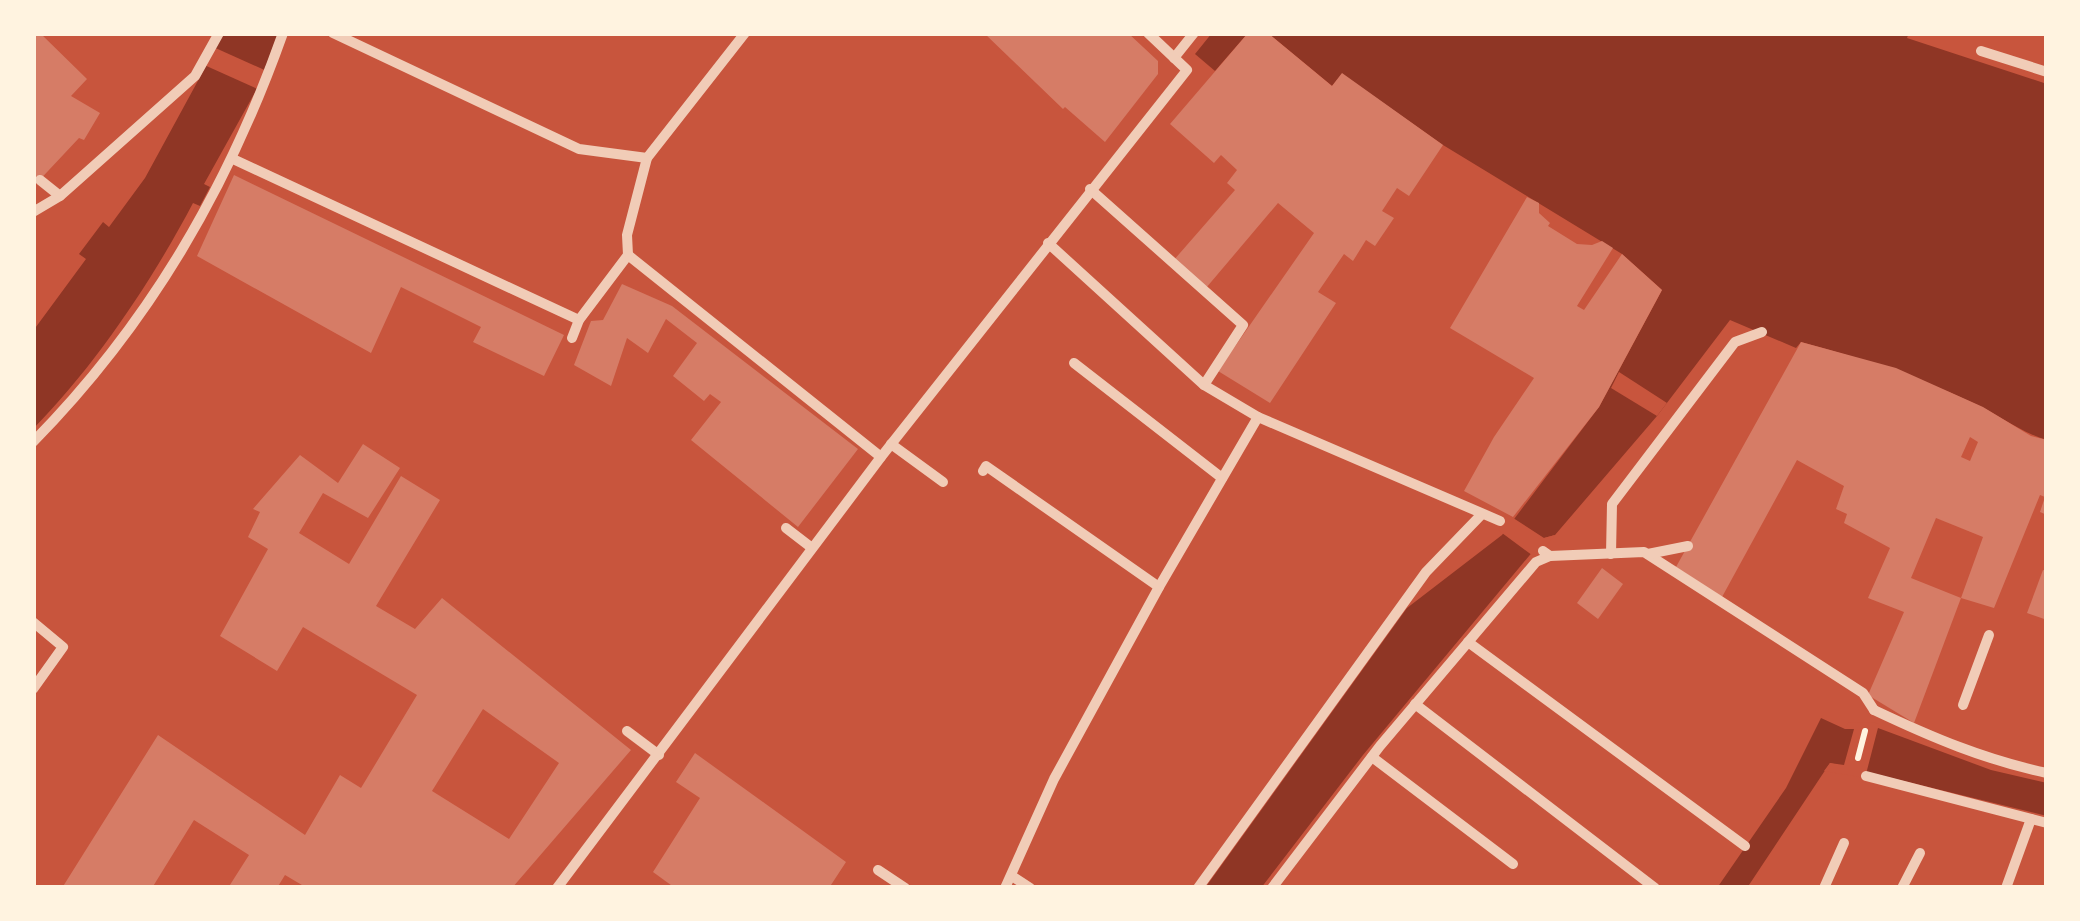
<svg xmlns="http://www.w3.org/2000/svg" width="2080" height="921" viewBox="0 0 2080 921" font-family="'DejaVu Sans',sans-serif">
<rect width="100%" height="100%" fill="#c8553d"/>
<!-- water -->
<g fill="#8f3625">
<path d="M224,33H278L259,85L204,184L210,187L200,206L193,203C152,281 95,366 33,429V331L86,259L79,254L103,222L109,227L145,178Z"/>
<polygon points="1212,33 1248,33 1215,71 1195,54"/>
<path d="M1268,33H1909L1907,38L2047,84V440C2019,432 1997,413 1971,402C1913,375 1863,359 1801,342L1796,348L1730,320L1657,416L1555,535L1544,538L1363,755L1261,888H1205L1407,608L1502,535L1599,407L1662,290L1622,254L1443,145L1342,74L1332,86Z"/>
<polygon points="1821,718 1845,729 1878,728 1991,770 2047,783 2047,816 1830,763 1747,888 1717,888 1786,788"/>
</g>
<!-- pier -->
<g fill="#c8553d">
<polygon points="211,46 269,72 262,91 202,64"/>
<polygon points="1619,372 1667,403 1657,416 1611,388"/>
<polygon points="1507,514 1544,538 1555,535 1536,558 1498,530"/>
<polygon points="1872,722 1879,724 1865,778 1824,771 1830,763 1844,765 1854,729 1845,729 1848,723"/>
</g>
<!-- building -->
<g fill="#d67c66" fill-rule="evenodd">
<polygon points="33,33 40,33 87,79 71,96 100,113 84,140 79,138 33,187"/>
<polygon points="984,33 1128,33 1158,61 1158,74 1105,142 1065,107 1063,109"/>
<polygon points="1248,33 1268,33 1332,86 1342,73 1443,145 1409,196 1397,188 1382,211 1394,218 1375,246 1366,240 1353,261 1344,254 1318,292 1336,303 1270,403 1218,371 1314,233 1278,203 1206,288 1173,261 1235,190 1227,183 1237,170 1221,155 1214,163 1170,124"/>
<polygon points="234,175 564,335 544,376 473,342 481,327 401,287 371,353 197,256"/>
<polygon points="1527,197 1539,203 1539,213 1550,223 1548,226 1577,244 1592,245 1602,241 1613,248 1577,306 1584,310 1622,254 1662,290 1599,407 1513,517 1464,491 1494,437 1534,378 1450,328"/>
<polygon points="622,284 672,306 858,449 798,527 691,440 721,402 710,394 704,401 673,376 697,343 666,319 648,353 627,338 611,386 574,365 591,321 603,320"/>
<path d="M1801,342L1896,368L1983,407L2031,436L2047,440V515L2040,512L2045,497L2040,495L1994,608L1961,598L1983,537L1936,518L1911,578L1961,598L1914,723L1868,695L1904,612L1868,598L1890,548L1844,523L1847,514L1836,509L1844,486L1797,460L1722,597L1676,567ZM1970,437L1978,442L1970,461L1961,457Z"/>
<path d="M363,444L400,468L368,518L323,493L299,533L349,564L401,476L440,500L376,606L415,629L442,598L631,750L512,888H307L285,875L277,888H228L249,855L194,820L152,888H62L158,735L305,835L340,775L361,788L417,695L303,627L277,671L220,636L268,549L248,537L260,512L253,509L300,455L338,483ZM483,709L559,763L509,839L432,791Z"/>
<polygon points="1602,568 1623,584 1598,619 1577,603"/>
<polygon points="2043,570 2047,571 2047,620 2027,613"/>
<polygon points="695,753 846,862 829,888 675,888 653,872 700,798 676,782"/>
</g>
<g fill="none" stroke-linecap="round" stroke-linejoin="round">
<!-- path -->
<polyline stroke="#fff3e0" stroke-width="6" points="1858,758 1865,731"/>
<!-- pedestrian -->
<g stroke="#f1ccb7" stroke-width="10">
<polyline points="333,33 579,149 647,158"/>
<polyline points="1981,51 2047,72"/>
<polyline points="1174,58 1194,33"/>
<polyline points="233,159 579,320"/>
<polyline points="40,180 60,196"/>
<polyline points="1090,189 1243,325 1204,385"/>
<polyline points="33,212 60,196 195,76 219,33"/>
<polyline points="1048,243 1204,385 1258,417 1500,521"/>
<polyline points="628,255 881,457"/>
<polyline points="572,338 579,320 628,255 627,235 647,158 745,33"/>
<polyline points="1074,363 1222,478"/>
<path d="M33,442C149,324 228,188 283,33"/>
<polyline points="891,444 943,482"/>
<polyline points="983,471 986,466 1159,587"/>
<polyline points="786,528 812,548"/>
<polyline points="1543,551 1550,556 1644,552 1863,693 1874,710"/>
<polyline points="1611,554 1612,504 1735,342 1762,332"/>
<polyline points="1648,554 1688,546"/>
<polyline points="33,622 63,647 33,689"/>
<polyline points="1468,642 1745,846"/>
<polyline points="1415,704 1655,888"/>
<polyline points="1963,705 1989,635"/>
<path d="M1874,710C1931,737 1985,760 2047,773"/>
<polyline points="627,731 659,755"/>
<polyline points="1372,757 1513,864"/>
<polyline points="1866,776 2047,823"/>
<polyline points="878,870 905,888"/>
<polyline points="1012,876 1030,888"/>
<polyline points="557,888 881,457 1187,70 1148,33"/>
<polyline points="1005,888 1054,779 1159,587 1258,417"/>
<polyline points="1198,888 1426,572 1482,514"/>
<polyline points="1272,888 1380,746 1536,562 1550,556"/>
<polyline points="1824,888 1844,843"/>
<polyline points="1902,888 1920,853"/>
<polyline points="2006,888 2031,819"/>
</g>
</g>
<!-- border -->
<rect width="2080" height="921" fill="none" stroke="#fff3e0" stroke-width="72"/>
</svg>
